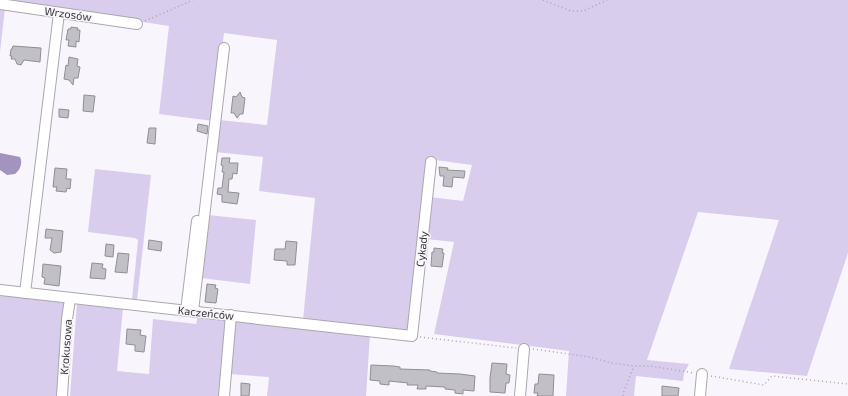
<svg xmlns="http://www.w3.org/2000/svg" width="848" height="396" viewBox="0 0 848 396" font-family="'Exo 2',sans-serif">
<rect width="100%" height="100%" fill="#f8f6fc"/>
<!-- green -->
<g fill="#d8cded">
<polygon points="0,0 848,0 848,253 807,376 729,369 779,220 698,212 647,360 689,364 684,373 683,381 636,376 634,396 566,396 569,351 434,334 454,242 426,239 430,197 463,201 472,165 428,159 411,332 303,320 315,198 259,191 263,157 215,152 219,120 267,125 277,40 224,33 213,121 159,114 169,26"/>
<polygon points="0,7 5,8 0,52"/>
<polygon points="95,169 151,175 137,300 132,300 138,240 135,238 88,232"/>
<polygon points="208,215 256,220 250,284 201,278"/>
<polygon points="0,293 66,301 59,396 0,396"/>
<polygon points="77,303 123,308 117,371 149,374 153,319 196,324 198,315 226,317 220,396 70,396"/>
<polygon points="233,318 370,334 366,396 267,396 269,377 229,374"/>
</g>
<!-- water -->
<path fill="#a294be" d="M0,153L20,157C23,163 20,170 15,174L7,175L0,170Z"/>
<!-- building -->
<g fill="#c1c0c6" stroke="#918f95">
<polygon points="71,27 78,28 77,30 80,30 79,42 76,41 76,47 68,46 69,40 66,40 68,29 71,29"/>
<polygon points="13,46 41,48 40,62 24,60 21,65 17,64 15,59 11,59 12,56 10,56 11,49 12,49"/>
<polygon points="69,57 78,59 77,66 80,67 78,78 74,78 73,85 69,80 64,79 66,65 68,66"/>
<polygon points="240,92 242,97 245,98 243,114 240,114 237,118 234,113 231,113 233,96 236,97"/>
<polygon points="84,95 95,96 93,112 83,111"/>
<polygon points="59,109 69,110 68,118 59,117"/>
<polygon points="198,124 208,126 207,134 197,131"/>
<polygon points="149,128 156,128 155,144 147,143"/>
<polygon points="222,158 230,158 229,163 238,163 237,174 233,173 232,179 229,179 228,192 239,193 237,204 222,202 222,195 217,194 218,188 222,188 224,172 222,172 223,166 221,165"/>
<polygon points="439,167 448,168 447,170 465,171 464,178 453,177 452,187 443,186 444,176 440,176"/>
<polygon points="55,168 67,169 66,179 71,179 70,189 67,188 66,192 56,191 57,187 53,187"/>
<polygon points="46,229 63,231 61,252 54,253 50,250 52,238 45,238"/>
<polygon points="149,240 162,242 161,251 148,249"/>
<polygon points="286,241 297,242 295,265 287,265 287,261 274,260 275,249 285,249"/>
<polygon points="106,244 114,245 113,257 105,256"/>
<polygon points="434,248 443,249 442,253 444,253 442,267 431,266 432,252 434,252"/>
<polygon points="118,253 129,254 127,273 115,272"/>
<polygon points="92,263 103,264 102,268 106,269 105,279 90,278"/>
<polygon points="43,264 61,266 59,286 44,284 45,278 42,277"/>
<polygon points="207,284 216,285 215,288 218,289 216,303 205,302"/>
<polygon points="127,329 141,330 140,335 146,336 144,352 135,351 135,345 126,344"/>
<polygon points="492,363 507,364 506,374 510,375 509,383 506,383 505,393 490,392 490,378"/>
<polygon points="371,365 393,366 400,367 400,369 430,370 430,371 437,372 437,373 460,374 475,376 474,391 463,390 463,394 455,393 455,390 445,389 445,387 426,386 426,389 417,389 418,385 407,385 408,383 389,381 389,385 380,384 380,381 370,380"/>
<polygon points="539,374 554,375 553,396 537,396 538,393 534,393 535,384 538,384"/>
<polygon points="241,383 250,384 249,396 241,396"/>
<polygon points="662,386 679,388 678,396 662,396"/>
</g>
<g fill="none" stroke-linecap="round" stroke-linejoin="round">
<defs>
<g id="minor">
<polyline points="0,4 137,24"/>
<polyline points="0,290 412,336 431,162"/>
<polyline points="25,293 59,13"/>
<polyline points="186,311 197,221"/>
<polyline points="193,311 224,48"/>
<polyline points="62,396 67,319 70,299"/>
<polyline points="224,396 231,315"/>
<polyline points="520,396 524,349"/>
<polyline points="700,396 702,374"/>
</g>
</defs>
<!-- minor casing -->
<use href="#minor" stroke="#aaa8ae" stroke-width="12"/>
<!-- path -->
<g stroke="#aaa8ad" stroke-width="1.5" stroke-dasharray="1 3" stroke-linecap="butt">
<polyline points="543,0 571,11 583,11 607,0"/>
<polyline points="145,21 193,0"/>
<polyline points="420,337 516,348"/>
<polyline points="533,349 590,357 611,363 634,366 651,366 694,373"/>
<polyline points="711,376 764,385 772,376 848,384"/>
<polyline points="623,396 624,391 634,366"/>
</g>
<!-- minor -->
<use href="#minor" stroke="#fff" stroke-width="10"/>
</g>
<g text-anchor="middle" stroke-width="3" stroke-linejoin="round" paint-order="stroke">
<!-- street labels -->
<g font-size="11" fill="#363538" stroke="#f8f6fc">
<text transform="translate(68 14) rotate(8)" y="4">Wrzosów</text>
<text transform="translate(422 249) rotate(-84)" y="4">Cykady</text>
<text transform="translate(206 313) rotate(6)" y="4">Kaczeńców</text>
<text transform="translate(66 347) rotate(-86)" y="4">Krokusowa</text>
</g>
</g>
</svg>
